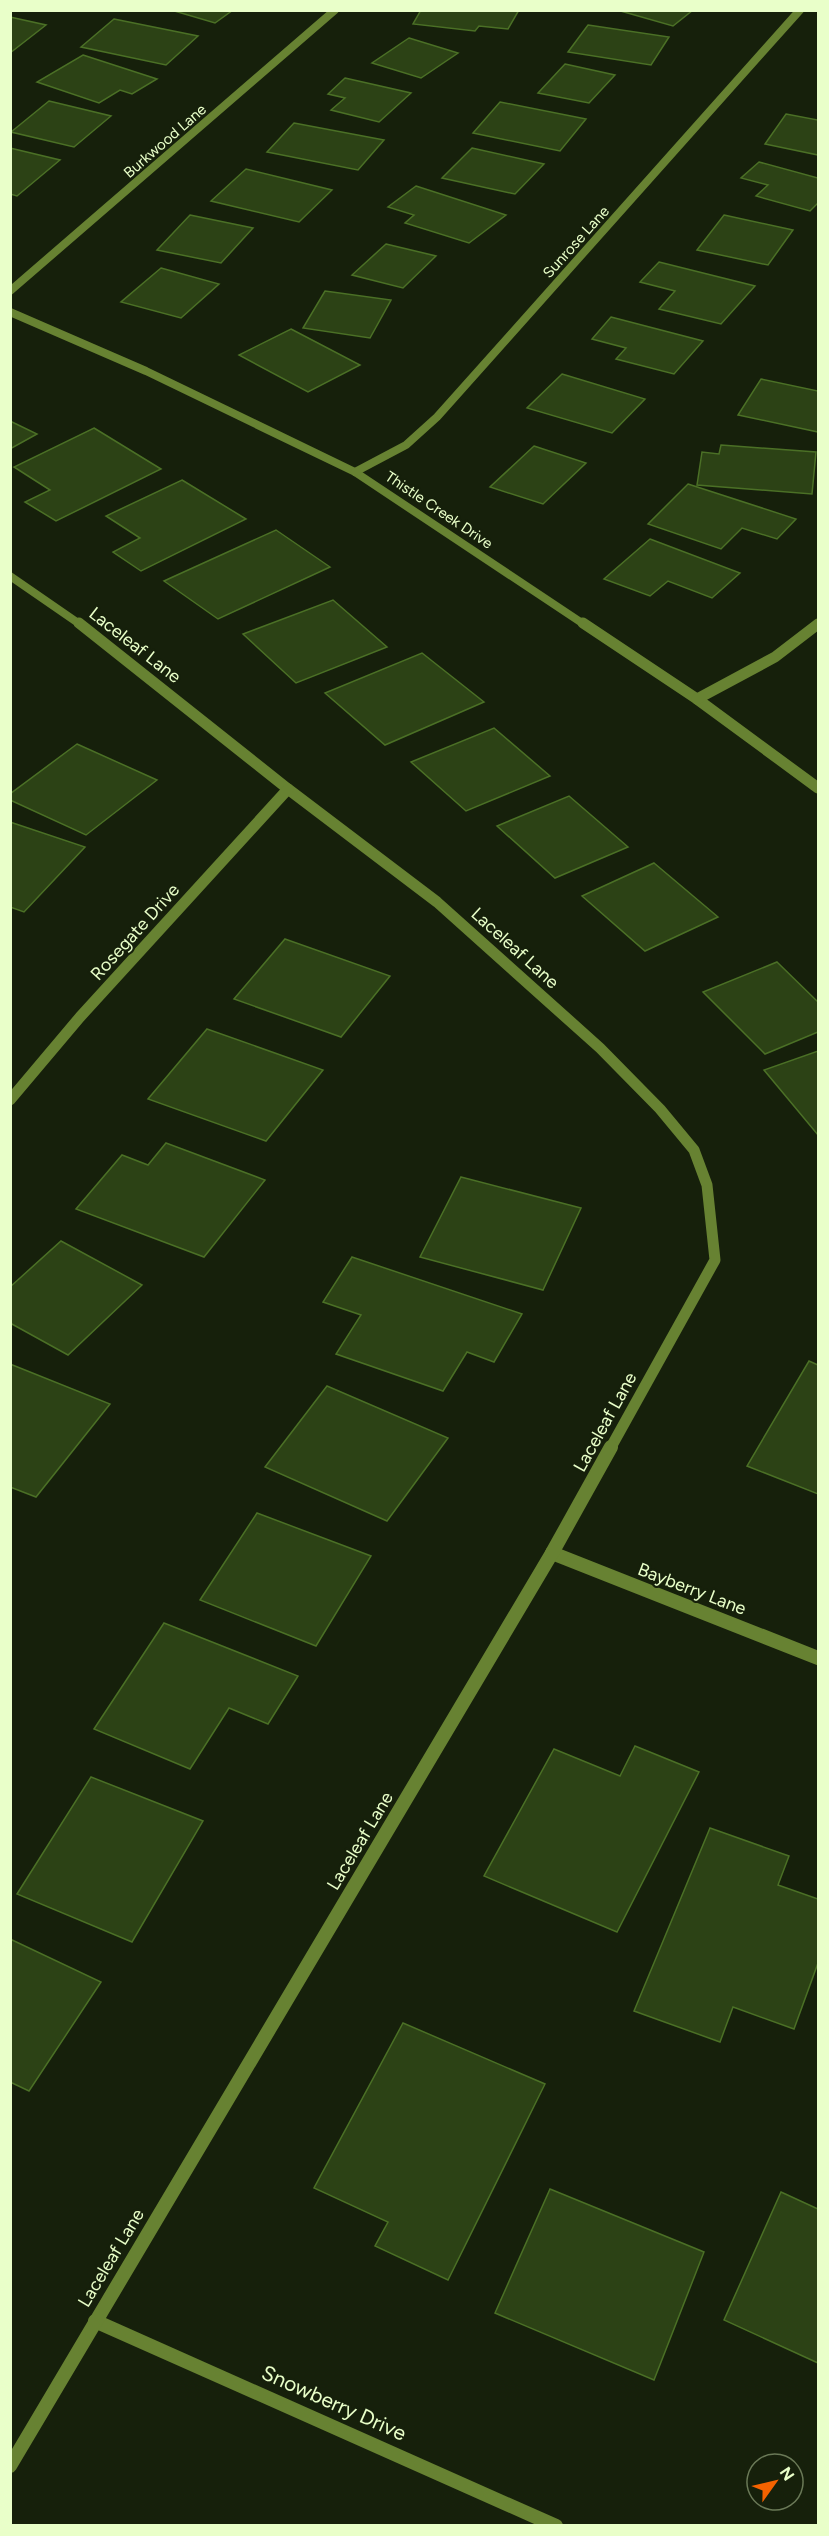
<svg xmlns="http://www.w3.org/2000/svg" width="829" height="2536" viewBox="0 0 829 2536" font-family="Figtree,sans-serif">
<rect width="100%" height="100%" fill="#16200b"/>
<!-- building -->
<g fill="#2c4215" stroke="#4b7026" stroke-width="1.5">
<polygon points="171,10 233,10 215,23"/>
<polygon points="421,10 519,10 508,29 479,26 475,31 413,24"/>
<polygon points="617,10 693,10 673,26"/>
<polygon points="10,17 46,25 10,53"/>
<polygon points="114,19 198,36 166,65 81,47"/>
<polygon points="588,25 669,37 651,65 568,52"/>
<polygon points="409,38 458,53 421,78 372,63"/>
<polygon points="83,55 157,79 132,94 120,90 99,103 37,82"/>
<polygon points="565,64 615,75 589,103 538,93"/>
<polygon points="345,78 411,93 379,122 331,110 345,98 328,94"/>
<polygon points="49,101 111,116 74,147 11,132"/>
<polygon points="500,102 586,119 560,151 473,133"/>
<polygon points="786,114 818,120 818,155 765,144"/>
<polygon points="294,123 384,140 358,170 267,152"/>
<polygon points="10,148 60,160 17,196 10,194"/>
<polygon points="472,148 544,164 515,194 442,178"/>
<polygon points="759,162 818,178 818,203 810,211 756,196 768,185 741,178"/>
<polygon points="246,169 332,190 299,222 211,201"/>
<polygon points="416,186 506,215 469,243 405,223 414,215 388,207"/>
<polygon points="190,215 253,228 221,263 157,250"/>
<polygon points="724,215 793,230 768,265 697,250"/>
<polygon points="386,244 436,256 403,288 352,275"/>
<polygon points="659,262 755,286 721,324 659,309 675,291 640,282"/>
<polygon points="161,268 219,284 181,318 121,302"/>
<polygon points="325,291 391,300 370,338 303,328"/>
<polygon points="611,317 703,341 674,374 616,359 626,348 592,339"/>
<polygon points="291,329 360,365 308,392 239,355"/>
<polygon points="562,374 645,399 612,433 527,408"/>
<polygon points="761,379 818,391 818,432 738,415"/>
<polygon points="10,421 37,434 10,449"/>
<polygon points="94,428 161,469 56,521 25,502 50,490 14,467"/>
<polygon points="721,445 816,452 812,494 697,485 702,452 719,454"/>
<polygon points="534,446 586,463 543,504 490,487"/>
<polygon points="182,480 246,519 141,571 113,552 140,538 106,516"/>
<polygon points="688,484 796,519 777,539 742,528 721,549 648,524"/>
<polygon points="276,530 330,567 218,619 164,581"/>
<polygon points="650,539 740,573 712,598 668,581 650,596 604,579"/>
<polygon points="333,600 387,647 296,683 243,634"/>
<polygon points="422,653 484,702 385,745 325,693"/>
<polygon points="494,728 550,776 466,811 411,762"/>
<polygon points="77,744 157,780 86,835 10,800 10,794"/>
<polygon points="569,796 628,847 555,878 497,826"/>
<polygon points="10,822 85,847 24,912 10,907"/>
<polygon points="654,863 718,917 645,951 582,896"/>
<polygon points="285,939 390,976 341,1037 234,999"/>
<polygon points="777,962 818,1002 818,1032 765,1054 703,992"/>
<polygon points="207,1029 323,1070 266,1141 148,1099"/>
<polygon points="818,1051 818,1135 764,1070"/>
<polygon points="166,1143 265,1180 204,1257 76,1209 122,1155 148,1165"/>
<polygon points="461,1177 581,1208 543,1290 420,1257"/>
<polygon points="61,1241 142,1285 68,1355 10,1323 10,1287"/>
<polygon points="352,1257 522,1314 494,1362 467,1352 443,1391 336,1354 361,1315 323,1302"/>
<polygon points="809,1361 818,1365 818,1494 747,1466"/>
<polygon points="10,1364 110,1404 36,1497 10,1487"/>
<polygon points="327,1386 448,1438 387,1521 265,1467"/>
<polygon points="257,1513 371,1556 316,1646 200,1600"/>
<polygon points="164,1623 298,1676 268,1724 229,1708 190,1769 94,1729"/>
<polygon points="635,1746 699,1772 617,1932 484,1876 554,1749 620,1776"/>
<polygon points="91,1777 203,1821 132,1942 17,1894"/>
<polygon points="710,1828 789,1856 778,1885 818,1899 818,1963 794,2029 733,2007 720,2042 634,2011"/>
<polygon points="10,1939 101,1982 29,2091 10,2082"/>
<polygon points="403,2023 545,2084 448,2280 375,2246 388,2222 314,2188"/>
<polygon points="550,2189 704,2252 654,2380 495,2313"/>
<polygon points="781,2192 818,2209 818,2363 724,2320"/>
</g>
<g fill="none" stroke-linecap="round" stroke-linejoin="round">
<!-- minor-far2 -->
<g stroke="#678232" stroke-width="8">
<polyline points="10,291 335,10"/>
<polyline points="10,312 146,371 355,472 585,625"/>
<polyline points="355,472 406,445 437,417 800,10"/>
<polyline points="10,576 81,625"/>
</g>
<!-- minor-far1 -->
<g stroke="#678232" stroke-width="11">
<polyline points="79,623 288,789 437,902 600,1048 660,1109 694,1150 707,1185 715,1260 610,1449"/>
<polyline points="583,623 697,699 818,788"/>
<polyline points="697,699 775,657 818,624"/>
<polyline points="10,1100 80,1017 288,789"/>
</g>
<!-- minor -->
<g stroke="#678232" stroke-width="14">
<polyline points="552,1553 818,1658"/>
<polyline points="95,2321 556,2526"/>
<polyline points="10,2466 552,1553 611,1447"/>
</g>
</g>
<g text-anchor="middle" stroke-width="4.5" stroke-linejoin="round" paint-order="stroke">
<!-- far-street labels -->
<g font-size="15" fill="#e9ffc9" stroke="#16200b">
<text transform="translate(165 141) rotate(-41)" y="5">Burkwood Lane</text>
<text transform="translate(576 242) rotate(-48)" y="5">Sunrose Lane</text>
<text transform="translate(439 510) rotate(34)" y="5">Thistle Creek Drive</text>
</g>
<!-- street labels -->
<g font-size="18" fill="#e9ffc9" stroke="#16200b">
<text transform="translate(135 645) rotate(38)" y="6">Laceleaf Lane</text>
<text transform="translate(135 932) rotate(-48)" y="6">Rosegate Drive</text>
<text transform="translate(515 948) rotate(42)" y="6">Laceleaf Lane</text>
<text transform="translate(605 1422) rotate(-61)" y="6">Laceleaf Lane</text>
<text transform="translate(692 1589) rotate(21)" y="6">Bayberry Lane</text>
<text transform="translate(360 1841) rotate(-59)" y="6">Laceleaf Lane</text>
<text transform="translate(111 2258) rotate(-59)" y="6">Laceleaf Lane</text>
</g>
<!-- near-street labels -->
<g font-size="21" fill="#e9ffc9" stroke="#16200b">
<text transform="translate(334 2403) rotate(24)" y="7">Snowberry Drive</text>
</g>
</g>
<!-- border -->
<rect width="829" height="2536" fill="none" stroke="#e9ffc9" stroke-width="24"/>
<!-- north arrow -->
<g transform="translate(775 2482) rotate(56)"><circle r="28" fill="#16200b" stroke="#6a7957" stroke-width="1.5"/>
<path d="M0-4.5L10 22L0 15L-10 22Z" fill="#f46200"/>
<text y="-9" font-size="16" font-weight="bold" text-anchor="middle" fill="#e9ffc9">N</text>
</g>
</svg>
